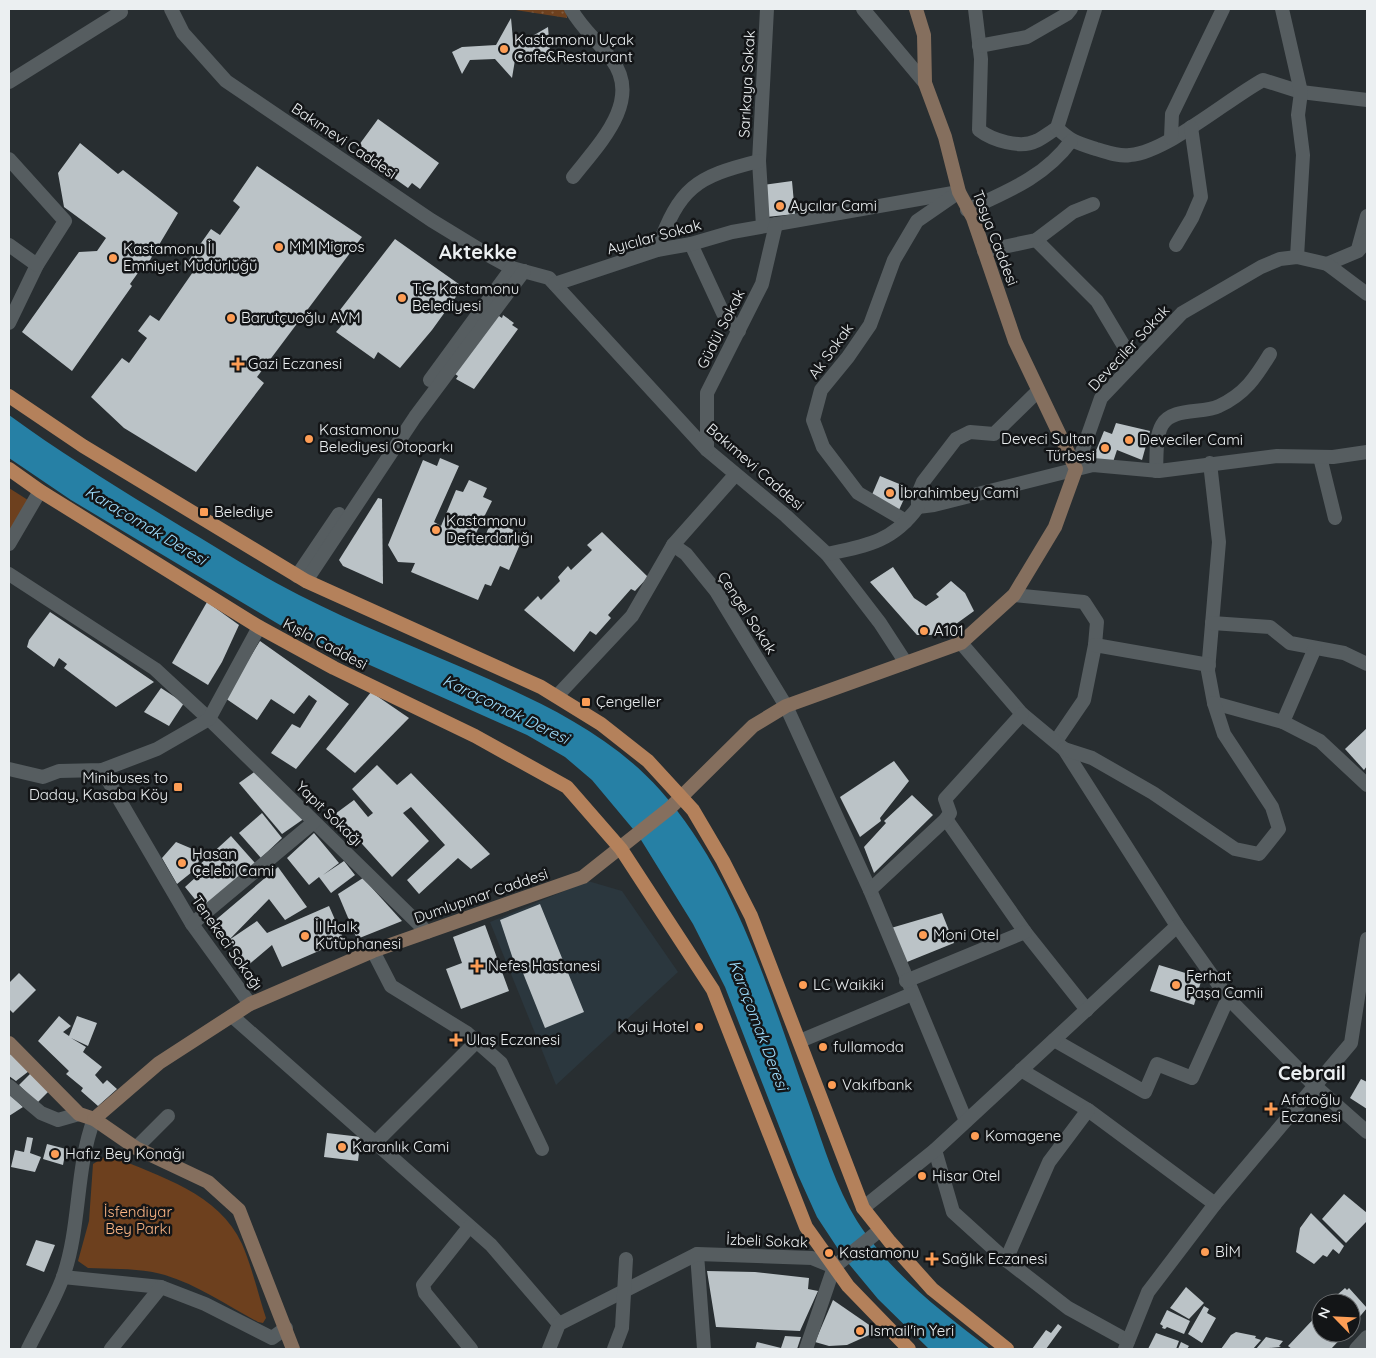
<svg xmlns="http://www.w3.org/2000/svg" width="1376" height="1358" viewBox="0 0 1376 1358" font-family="Quicksand,sans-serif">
<defs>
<pattern id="grass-dots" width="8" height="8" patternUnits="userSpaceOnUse" patternTransform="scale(1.25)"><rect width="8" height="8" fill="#6d401e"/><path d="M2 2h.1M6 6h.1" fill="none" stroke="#825c3f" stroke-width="1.8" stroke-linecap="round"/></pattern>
</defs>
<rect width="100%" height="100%" fill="#282e31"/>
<!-- built -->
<polygon fill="#2b373e" points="588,881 622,891 678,972 556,1085 490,922"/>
<!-- grass -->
<polygon fill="url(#grass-dots)" points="509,9 566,9 567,18"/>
<!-- park -->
<g fill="#6d401e">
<polygon points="9,488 31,502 9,543"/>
<path d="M106,1156H112C160,1177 219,1193 242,1244C252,1267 258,1294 266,1318L263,1323L258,1322C228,1306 198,1285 165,1275C140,1268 114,1269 88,1268L78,1261L89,1221L93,1164Z"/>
</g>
<!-- water -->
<path fill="#2680a5" d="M9,415C65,456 123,491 182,527C221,550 259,575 299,595C354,623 412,646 468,670C538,701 608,732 660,790C739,879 771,1000 811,1110C824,1147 836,1187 857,1221C890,1273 942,1312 990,1349H929L878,1299L844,1258L817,1217L798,1175L725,987L693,924L638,835L592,780L565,757L527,735L280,625L71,500L9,458Z"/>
<!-- building -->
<g fill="#bbc3c7">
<polygon points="511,18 513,40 529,38 548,27 550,51 542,58 542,62 527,63 526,60 515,60 512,78 495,59 470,60 462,74 452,52 462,47 496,45"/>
<polygon points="378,119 439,163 420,189 412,183 408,188 363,156 367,150 359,145"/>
<polygon points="80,143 118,174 123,170 178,213 147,265 145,263 130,284 132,286 72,371 22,332 79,252 97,251 106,238 64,207 58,173"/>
<polygon points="257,166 362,237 257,377 264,383 196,472 124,428 91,397 122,358 129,363 147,338 138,331 150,315 159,321 195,269 187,263 211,229 220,235 240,207 233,201"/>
<polygon points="792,181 795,214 766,217 763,185"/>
<polygon points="395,239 463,287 432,330 400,368 378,352 374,359 336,332 342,325 333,319"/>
<polygon points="493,312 502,318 503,315 514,323 512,325 518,329 474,389 456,379 458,376 449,370"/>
<polygon points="1116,423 1150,431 1142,460 1117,450 1112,465 1093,458 1104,431 1112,434"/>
<polygon points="440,458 459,466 434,522 441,526 456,490 463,492 469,480 487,488 483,497 492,501 473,539 482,543 492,520 524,535 509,570 500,566 491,586 485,584 478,600 411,572 415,563 398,562 388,545 423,460 437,466"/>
<polygon points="880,476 909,488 899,510 871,497"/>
<polygon points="378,498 382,499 383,584 343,566 339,560"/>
<polygon points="602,532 648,577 635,591 631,589 608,615 611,618 596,635 590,631 574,652 524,610 538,596 541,600 560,581 558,577 568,566 571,570 589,553 592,550 587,545"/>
<polygon points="893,567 914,598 926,606 939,597 936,594 951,581 965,593 974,611 956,624 931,635 917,635 870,582"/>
<polygon points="207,602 239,625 222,662 208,685 172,663"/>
<polygon points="50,612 116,656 154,682 116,707 64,668 67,664 59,658 54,667 27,647 29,640"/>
<polygon points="260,641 349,704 296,769 271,753 292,724 300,728 317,701 309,695 294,714 271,699 257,720 225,698"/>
<polygon points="161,688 184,703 169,726 144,712"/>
<polygon points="371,692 409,718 355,773 326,749"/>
<polygon points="1367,728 1367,766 1364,770 1345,749"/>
<polygon points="894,761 909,781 880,818 881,821 860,837 840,797"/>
<polygon points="377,765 397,785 411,773 490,854 471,869 458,858 419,894 407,880 445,845 411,807 403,813 429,841 392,877 335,814 354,800 368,817 373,813 352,789"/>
<polygon points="257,770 305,818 282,834 239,783"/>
<polygon points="912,795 933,815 874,873 864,847 886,823 884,821"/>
<polygon points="262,813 282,838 261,858 239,833"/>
<polygon points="314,833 339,863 323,875 344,861 355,875 331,893 319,877 309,885 287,858"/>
<polygon points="231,836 255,863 203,909 185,887 196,877 192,872 177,884 162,858 176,842 202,853 196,868"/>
<polygon points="278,867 307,907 285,920 269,899 229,940 257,921 267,933 329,906 344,940 282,967 272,945 246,967 229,940 212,923"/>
<polygon points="363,878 402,921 357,939 338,894"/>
<polygon points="540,904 584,1012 545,1028 519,963 515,965 500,920"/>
<polygon points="942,913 954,943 907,962 891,928"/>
<polygon points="485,925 509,991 461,1009 446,969 462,963 453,937"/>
<polygon points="1159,965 1202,978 1194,1005 1150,991"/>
<polygon points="19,973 36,990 13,1013 9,1009 9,983"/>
<polygon points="59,1016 71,1026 63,1032 69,1036 77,1016 97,1023 88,1046 71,1038 86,1047 83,1052 102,1067 95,1075 103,1084 107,1080 117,1089 98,1106 81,1091 83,1088 66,1074 69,1071 38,1041"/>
<polygon points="9,1044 15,1049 33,1068 16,1081 9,1076 9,1056 15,1049 9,1055"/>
<polygon points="33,1071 51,1089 37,1103 19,1085"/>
<polygon points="1361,1079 1367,1082 1367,1109 1350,1098"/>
<polygon points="9,1094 23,1107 9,1116"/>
<polygon points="327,1133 361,1137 358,1161 324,1157"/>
<polygon points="27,1137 33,1138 30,1153 41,1157 35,1172 11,1167 15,1150 24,1152"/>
<polygon points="47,1144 66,1149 63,1165 43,1159"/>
<polygon points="1344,1194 1367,1213 1367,1221 1346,1243 1322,1219"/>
<polygon points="1311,1213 1344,1246 1339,1254 1333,1249 1327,1257 1323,1255 1314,1264 1296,1252 1300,1228"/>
<polygon points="36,1240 55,1245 44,1272 26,1265"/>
<polygon points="707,1271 755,1272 809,1278 808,1289 818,1291 800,1331 716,1327"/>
<polygon points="1186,1287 1204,1303 1189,1319 1170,1308"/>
<polygon points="1345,1288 1347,1290 1349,1288 1367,1308 1351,1327 1351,1303 1328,1303"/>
<polygon points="833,1300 878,1331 847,1345 829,1346 815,1342"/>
<polygon points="1204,1306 1209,1309 1207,1313 1216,1318 1202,1343 1188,1334"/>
<polygon points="1167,1310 1190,1321 1184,1334 1167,1327 1165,1329 1162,1328 1163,1326 1160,1324"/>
<polygon points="1321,1311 1321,1333 1346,1333 1331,1349 1292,1349 1288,1346"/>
<polygon points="1058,1324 1062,1327 1046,1349 1032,1349 1046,1330 1051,1333"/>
<polygon points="1236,1332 1256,1336 1255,1338 1261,1340 1253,1349 1221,1349 1231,1335"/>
<polygon points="1156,1333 1179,1341 1176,1349 1148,1349"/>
<polygon points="785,1336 801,1337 797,1349 755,1349 757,1342 781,1348"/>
<polygon points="1266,1337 1283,1341 1279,1346 1281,1347 1256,1349"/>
<polygon points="1181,1342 1189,1346 1187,1349 1178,1349"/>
</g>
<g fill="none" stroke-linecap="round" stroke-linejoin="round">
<!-- minor -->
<g stroke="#565d60" stroke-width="14">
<polyline points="171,9 183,33 226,81 431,220 490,256 512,268 549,278 707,450 786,516 827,554 880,623 906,663"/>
<path d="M571,9C582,29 599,42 612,60C643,101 598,145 573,177"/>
<polyline points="863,9 925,83"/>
<path d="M975,9L981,59L979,130C992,140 1020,149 1036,141C1043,138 1050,132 1057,128"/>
<path d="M1095,9L1057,128C1072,142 1077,143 1096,149C1107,152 1119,157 1130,155C1167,152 1228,99 1263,80L1301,92L1367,100"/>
<polyline points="1282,9 1301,92 1298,115 1303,155 1297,257"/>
<polyline points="979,46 1027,37 1067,14 1071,9"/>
<polyline points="9,82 121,12 119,9"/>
<polyline points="1171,138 1172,114 1223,9"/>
<polyline points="9,159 65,221 37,265 9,323"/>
<path d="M967,210C1006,192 1045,177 1071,141"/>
<polyline points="763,226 759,161 767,9"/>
<polyline points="1036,240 1097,301 1134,363"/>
<polyline points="691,244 723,313 739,331"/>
<polyline points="9,245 37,265"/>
<polyline points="1176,245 1192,218 1201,197 1191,127"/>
<polyline points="1358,249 1367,216"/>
<path d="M657,250C680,187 695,177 759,161"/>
<polyline points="984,251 1036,240 1073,212 1093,204"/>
<polyline points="1327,264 1358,251 1367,240"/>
<polyline points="555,284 657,250 691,244 732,232 953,193"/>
<polyline points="430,380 512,268"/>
<polyline points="707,450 707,393 762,284 776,224"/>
<polyline points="1320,457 1335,518"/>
<polyline points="1210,463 1219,542 1208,671 1214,703 1283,722 1320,741 1367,785"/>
<polyline points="1076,469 1101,398 1182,313 1261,267 1280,259 1297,257 1327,264 1367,294"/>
<path d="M1156,471C1157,457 1155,437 1162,425C1172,407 1203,414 1219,406C1245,394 1256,377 1270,354"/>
<polyline points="918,507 934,505 1093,465 1159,471 1277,456 1333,457 1367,452"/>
<polyline points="906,521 858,493 823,447 813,420 821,390 848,357 870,325 894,260 917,221 959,192"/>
<polyline points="9,544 40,491"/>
<polyline points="673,545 686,554 716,591 786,706 870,890 966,1121"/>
<path d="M827,554C866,546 893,542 918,507V494L923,482L956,439L970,432L994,434L1038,391"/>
<polyline points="9,574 155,669 209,719 427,932"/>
<polyline points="297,576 339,514"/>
<polyline points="306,581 415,417 524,271"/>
<polyline points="1014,595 1084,602 1097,622 1095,645 1084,700 1056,741"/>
<polyline points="1212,623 1270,627 1290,643 1344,653 1367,664"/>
<polyline points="961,643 1022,714 1064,749 1177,926 1228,998 1315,1086 1367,1132"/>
<polyline points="1095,645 1209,665"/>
<polyline points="557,696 632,616 673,545 735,475"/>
<polyline points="1283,722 1315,648"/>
<polyline points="1064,749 1092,758 1153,793 1235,849 1259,854 1279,829 1272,807 1224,734 1214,703"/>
<polyline points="9,769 43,777 59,771 102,770 157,749 209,719 259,627"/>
<polyline points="102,770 192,924 250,1004"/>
<polyline points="946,819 1025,932 1087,1010"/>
<polyline points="870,890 946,819 950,813 945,799 1022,714"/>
<polyline points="192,924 314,822"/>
<polyline points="373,951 391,986 467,1033 501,1063 542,1149"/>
<polyline points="906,981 1025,932"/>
<polyline points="232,1016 491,1245 559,1324"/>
<polyline points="1054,1040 1145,1092 1157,1064 1192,1078 1228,998"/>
<polyline points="800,1041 912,994"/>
<polyline points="1021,1070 1088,1110 1215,1204"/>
<polyline points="9,1086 41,1113 58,1120 79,1114"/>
<polyline points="374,1144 477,1041"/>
<polyline points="136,1148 168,1116"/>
<polyline points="935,1150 953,1212 1006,1260 1068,1308 1128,1341"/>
<polyline points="863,1208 935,1150 1177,926"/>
<polyline points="469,1227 423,1285 425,1293 471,1349"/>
<polyline points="697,1254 704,1349"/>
<polyline points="1006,1260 1049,1162 1088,1110"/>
<polyline points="63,1277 161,1287 205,1304 272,1338 286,1328"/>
<path d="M28,1349C39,1326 54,1302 63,1277C81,1226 75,1170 94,1119"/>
<polyline points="111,1349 161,1287"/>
<polyline points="549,1349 559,1324 697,1254 812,1258 834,1267"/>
<polyline points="614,1349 622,1328 626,1259"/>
<polyline points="806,1349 834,1267 880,1230"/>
<polyline points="1125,1349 1148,1292 1215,1204 1351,1043 1367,939"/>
<polyline points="1356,1349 1367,1337"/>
</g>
<!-- secondary -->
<g stroke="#856f5e" stroke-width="14">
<polyline points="9,1043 79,1114 94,1119 136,1148 208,1182 239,1210 293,1349"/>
<polyline points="94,1119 159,1063 250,1004 373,951 583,877 670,808 753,726 786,706 961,643 1014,595 1055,527 1076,469 1015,341 973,218 959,192 945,137 925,83 924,35 916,9"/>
</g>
<!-- primary -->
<g stroke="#b4815b" stroke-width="14">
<polyline points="9,396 83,446 306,581 541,687 601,724 648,761 693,810 723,861 751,916 863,1208 890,1242 932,1289 1007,1349"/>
<polyline points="9,469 40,491 259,627 334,668 475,736 567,787 621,849 713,990 806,1227 848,1286 909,1349"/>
</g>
</g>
<!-- markers -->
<g fill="#fd9d55" stroke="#131517" stroke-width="2">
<circle cx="504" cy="49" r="5"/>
<circle cx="780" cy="206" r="5"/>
<circle cx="279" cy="247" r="5"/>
<circle cx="113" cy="258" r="5"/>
<circle cx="402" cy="298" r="5"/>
<circle cx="231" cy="318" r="5"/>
<path d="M235.5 356.5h5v5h5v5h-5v5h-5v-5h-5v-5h5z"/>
<circle cx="309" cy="439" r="5"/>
<circle cx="1129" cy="440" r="5"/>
<circle cx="1105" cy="448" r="5"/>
<circle cx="890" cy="493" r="5"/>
<rect x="199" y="507" width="10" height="10" rx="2.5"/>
<circle cx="436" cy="530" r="5"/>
<circle cx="924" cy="631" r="5"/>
<rect x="581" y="697" width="10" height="10" rx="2.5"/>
<rect x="173" y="782" width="10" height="10" rx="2.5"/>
<circle cx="182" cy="863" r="5"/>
<circle cx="923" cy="935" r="5"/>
<circle cx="305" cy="936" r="5"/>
<path d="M474.5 958.5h5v5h5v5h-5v5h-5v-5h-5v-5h5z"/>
<circle cx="803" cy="985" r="5"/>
<circle cx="1176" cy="985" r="5"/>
<circle cx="699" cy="1027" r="5"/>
<path d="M453.5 1032.5h5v5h5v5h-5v5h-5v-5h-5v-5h5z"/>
<circle cx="823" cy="1047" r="5"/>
<circle cx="832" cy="1085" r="5"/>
<path d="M1268.5 1101.5h5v5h5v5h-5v5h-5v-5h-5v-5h5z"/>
<circle cx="975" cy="1136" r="5"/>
<circle cx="342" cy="1147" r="5"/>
<circle cx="55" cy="1154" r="5"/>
<circle cx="922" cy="1176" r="5"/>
<circle cx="1205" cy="1252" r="5"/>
<circle cx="829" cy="1253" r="5"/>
<path d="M929.5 1251.5h5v5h5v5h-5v5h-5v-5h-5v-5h5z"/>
<circle cx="860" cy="1331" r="5"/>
</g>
<g text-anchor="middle" stroke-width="5" stroke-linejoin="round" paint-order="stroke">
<!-- poi labels -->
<g font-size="15" fill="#ebeff1" stroke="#131517" text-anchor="start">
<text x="514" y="45">Kastamonu Uçak<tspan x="514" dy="17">Cafe&amp;Restaurant</tspan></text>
<text x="790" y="211">Aycılar Cami</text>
<text x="289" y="252">MM Migros</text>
<text x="123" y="254">Kastamonu İl<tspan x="123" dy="17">Emniyet Müdürlüğü</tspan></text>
<text x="412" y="294">T.C. Kastamonu<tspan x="412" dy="17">Belediyesi</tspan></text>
<text x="241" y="323">Barutçuoğlu AVM</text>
<text x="248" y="369">Gazi Eczanesi</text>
<text x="319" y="435">Kastamonu<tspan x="319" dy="17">Belediyesi Otoparkı</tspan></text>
<text x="1095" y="444" text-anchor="end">Deveci Sultan<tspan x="1095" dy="17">Türbesi</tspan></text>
<text x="1139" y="445">Deveciler Cami</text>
<text x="900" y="498">İbrahimbey Cami</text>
<text x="214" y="517">Belediye</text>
<text x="446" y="526">Kastamonu<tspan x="446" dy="17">Defterdarlığı</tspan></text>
<text x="934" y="636">A101</text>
<text x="596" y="707">Çengeller</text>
<text x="168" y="783" text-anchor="end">Minibuses to<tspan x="168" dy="17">Daday, Kasaba Köy</tspan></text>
<text x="192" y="859">Hasan<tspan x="192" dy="17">Çelebi Cami</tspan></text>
<text x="315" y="932">İl Halk<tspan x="315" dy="17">Kütüphanesi</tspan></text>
<text x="933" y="940">Moni Otel</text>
<text x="488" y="971">Nefes Hastanesi</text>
<text x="1186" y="981">Ferhat<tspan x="1186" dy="17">Paşa Camii</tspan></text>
<text x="813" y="990">LC Waikiki</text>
<text x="689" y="1032" text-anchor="end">Kayi Hotel</text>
<text x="466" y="1045">Ulaş Eczanesi</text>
<text x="833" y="1052">fullamoda</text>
<text x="842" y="1090">Vakıfbank</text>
<text x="1281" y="1105">Afatoğlu<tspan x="1281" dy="17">Eczanesi</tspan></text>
<text x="985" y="1141">Komagene</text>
<text x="352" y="1152">Karanlık Cami</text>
<text x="65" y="1159">Hafız Bey Konağı</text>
<text x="932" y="1181">Hisar Otel</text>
<text x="1215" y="1257">BİM</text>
<text x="839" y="1258">Kastamonu</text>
<text x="942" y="1264">Sağlık Eczanesi</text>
<text x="870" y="1336">Ismail'in Yeri</text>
</g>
<!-- street labels -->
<g font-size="15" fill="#ebeff1" stroke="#131517">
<text transform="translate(747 84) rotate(-87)" y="5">Sarıkaya Sokak</text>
<text transform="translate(344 141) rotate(34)" y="5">Bakımevi Caddesi</text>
<text transform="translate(654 237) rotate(-15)" y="5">Ayıcılar Sokak</text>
<text transform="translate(995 238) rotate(69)" y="5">Tosya Caddesi</text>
<text transform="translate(721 329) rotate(-63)" y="5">Güdül Sokak</text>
<text transform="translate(1129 348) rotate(-47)" y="5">Deveciler Sokak</text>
<text transform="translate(831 351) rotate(-54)" y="5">Ak Sokak</text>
<text transform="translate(755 467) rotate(41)" y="5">Bakımevi Caddesi</text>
<text transform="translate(747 613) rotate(57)" y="5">Çengel Sokak</text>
<text transform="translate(325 644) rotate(28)" y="5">Kışla Caddesi</text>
<text transform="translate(329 814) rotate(44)" y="5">Yapıt Sokağı</text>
<text transform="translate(481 896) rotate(-19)" y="5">Dumlupınar Caddesi</text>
<text transform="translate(227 943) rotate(55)" y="5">Tenekeci Sokağı</text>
<text transform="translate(767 1241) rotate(2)" y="5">İzbeli Sokak</text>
</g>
<!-- park labels -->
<g font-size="15" fill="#fcb685" stroke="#131517">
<text x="138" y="1217">İsfendiyar<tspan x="138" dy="17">Bey Parkı</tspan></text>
</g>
<!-- water labels -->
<g font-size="16" font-style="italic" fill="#9fdefe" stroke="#131517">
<text transform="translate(146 525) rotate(31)" y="6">Karaçomak Deresi</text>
<text transform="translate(506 709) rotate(26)" y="6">Karaçomak Deresi</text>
<text transform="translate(759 1025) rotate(69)" y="6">Karaçomak Deresi</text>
</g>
<!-- district labels -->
<g font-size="20" font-weight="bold" fill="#ebeff1" stroke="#131517">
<text x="478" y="259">Aktekke</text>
<text x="1312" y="1080">Cebrail</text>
</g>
</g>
<!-- border -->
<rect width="1376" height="1358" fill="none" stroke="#ebeff1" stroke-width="20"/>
<!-- north arrow -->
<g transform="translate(1336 1318) rotate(294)"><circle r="24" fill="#131517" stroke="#696c6e"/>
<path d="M0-4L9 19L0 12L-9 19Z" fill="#fd9d55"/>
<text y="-8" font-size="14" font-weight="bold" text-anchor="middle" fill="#ebeff1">N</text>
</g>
</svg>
